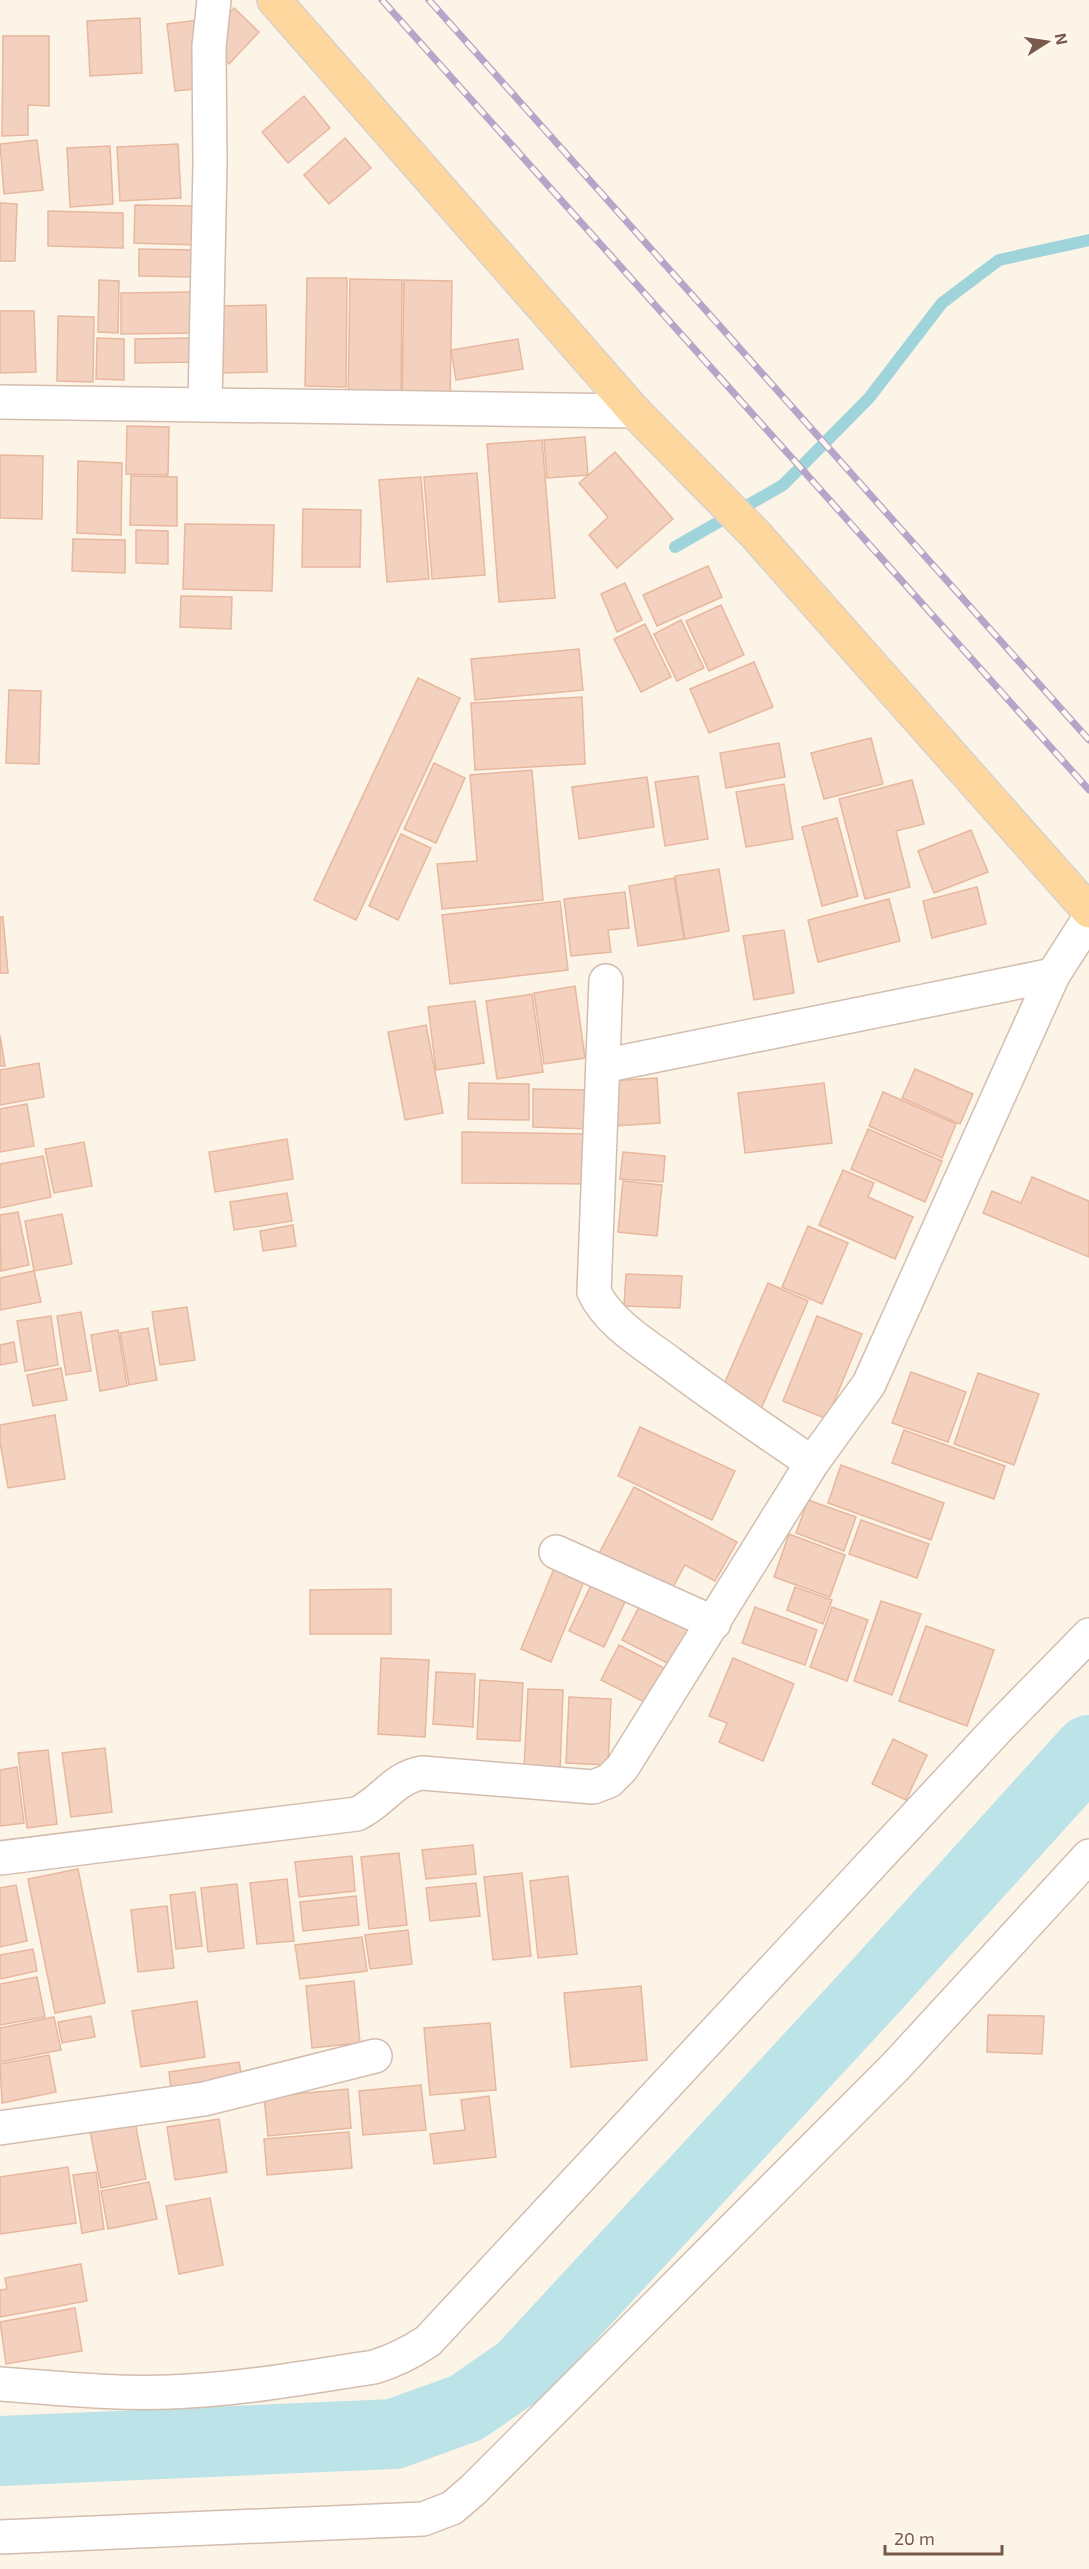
<svg xmlns="http://www.w3.org/2000/svg" width="1089" height="2569" viewBox="0 0 1089 2569" font-family="'Exo 2',sans-serif">
<rect width="100%" height="100%" fill="#fdf4e8"/>
<g fill="none" stroke-linecap="round" stroke-linejoin="round">
<!-- stream -->
<polyline stroke="#a0d4db" stroke-width="12" points="675,547 783,485 869,398 942,303 999,260 1089,240"/>
<!-- river -->
<polyline stroke="#bbe3e8" stroke-width="70" points="0,2451 394,2434 466,2408 521,2370 873,1989 1089,1750"/>
</g>
<!-- building -->
<g fill="#f4d1be" stroke="#e7b79e" stroke-width="1.5">
<polygon points="234,8 259,32 229,64 217,52 226,42 213,30"/>
<polygon points="140,18 142,73 90,76 87,21"/>
<polygon points="199,20 206,88 175,91 167,24"/>
<polygon points="3,36 49,36 49,106 28,105 28,135 2,136"/>
<polygon points="304,96 330,128 288,163 262,132"/>
<polygon points="345,138 371,168 329,204 304,175"/>
<polygon points="37,140 43,190 4,194 0,144"/>
<polygon points="178,144 181,198 120,201 117,147"/>
<polygon points="110,146 113,204 70,207 67,148"/>
<polygon points="0,203 17,204 15,261 0,261"/>
<polygon points="135,205 196,206 195,245 134,243"/>
<polygon points="48,211 123,213 123,248 48,246"/>
<polygon points="139,249 193,250 193,277 139,276"/>
<polygon points="307,278 347,278 346,387 305,386"/>
<polygon points="350,279 402,280 401,406 348,405"/>
<polygon points="99,280 119,281 118,333 98,332"/>
<polygon points="404,280 452,281 450,404 402,404"/>
<polygon points="194,292 195,333 121,334 121,293"/>
<polygon points="266,305 267,372 220,373 219,306"/>
<polygon points="0,311 34,311 36,372 0,373"/>
<polygon points="58,316 94,317 93,382 57,381"/>
<polygon points="97,338 124,339 124,380 96,379"/>
<polygon points="192,338 193,362 135,363 135,339"/>
<polygon points="518,339 523,369 456,380 451,350"/>
<polygon points="127,426 169,427 168,475 126,474"/>
<polygon points="585,437 588,475 547,478 544,440"/>
<polygon points="542,440 555,598 499,602 487,444"/>
<polygon points="615,452 673,519 617,568 589,535 608,517 579,483"/>
<polygon points="0,455 43,456 42,519 0,518"/>
<polygon points="78,461 122,463 121,535 77,533"/>
<polygon points="477,473 485,575 432,579 424,477"/>
<polygon points="131,476 177,477 177,526 130,525"/>
<polygon points="421,477 429,579 387,582 379,480"/>
<polygon points="303,509 361,510 360,567 302,567"/>
<polygon points="185,524 274,525 272,591 183,589"/>
<polygon points="136,530 168,531 168,564 136,563"/>
<polygon points="73,539 125,540 125,573 72,571"/>
<polygon points="708,566 722,597 657,626 643,595"/>
<polygon points="625,583 642,620 617,632 601,594"/>
<polygon points="181,596 232,597 231,629 180,627"/>
<polygon points="721,605 744,655 709,671 686,621"/>
<polygon points="681,620 704,668 677,681 654,634"/>
<polygon points="645,624 671,677 641,692 614,639"/>
<polygon points="579,649 583,690 475,700 471,659"/>
<polygon points="754,662 773,707 709,733 690,689"/>
<polygon points="418,678 460,698 356,920 314,900"/>
<polygon points="9,690 41,691 39,764 6,763"/>
<polygon points="582,697 585,764 475,770 471,703"/>
<polygon points="871,738 883,784 824,799 811,753"/>
<polygon points="779,743 785,777 726,788 720,753"/>
<polygon points="434,763 465,778 436,843 404,829"/>
<polygon points="532,770 543,900 442,909 437,864 477,861 470,775"/>
<polygon points="698,776 708,839 665,846 655,782"/>
<polygon points="647,777 654,827 579,839 572,787"/>
<polygon points="912,780 924,824 896,831 910,887 865,899 839,799"/>
<polygon points="784,784 793,839 746,847 736,792"/>
<polygon points="837,818 858,896 822,906 802,827"/>
<polygon points="971,830 988,872 934,893 918,851"/>
<polygon points="401,834 431,848 398,920 369,906"/>
<polygon points="719,869 729,931 685,939 675,876"/>
<polygon points="674,878 684,939 638,946 629,886"/>
<polygon points="977,887 986,924 932,938 923,901"/>
<polygon points="625,892 629,928 608,930 611,952 571,956 564,899"/>
<polygon points="889,899 900,941 818,962 808,920"/>
<polygon points="560,901 568,970 450,984 442,915"/>
<polygon points="0,917 3,917 8,973 0,973"/>
<polygon points="784,930 794,993 754,1000 743,936"/>
<polygon points="575,986 585,1058 544,1064 534,993"/>
<polygon points="532,994 543,1072 497,1079 486,1001"/>
<polygon points="475,1001 484,1063 436,1070 428,1007"/>
<polygon points="426,1025 443,1113 405,1120 388,1032"/>
<polygon points="0,1035 5,1066 0,1066"/>
<polygon points="39,1063 44,1097 0,1105 0,1070"/>
<polygon points="915,1069 973,1094 960,1124 902,1098"/>
<polygon points="657,1078 660,1123 613,1126 610,1081"/>
<polygon points="469,1083 529,1084 529,1120 468,1119"/>
<polygon points="824,1083 832,1143 745,1153 738,1093"/>
<polygon points="533,1089 589,1090 589,1129 533,1127"/>
<polygon points="883,1092 956,1124 942,1158 869,1126"/>
<polygon points="27,1104 34,1146 0,1152 0,1109"/>
<polygon points="868,1129 942,1161 925,1202 851,1169"/>
<polygon points="462,1132 593,1134 593,1184 462,1183"/>
<polygon points="287,1139 293,1179 215,1192 209,1152"/>
<polygon points="84,1142 92,1186 54,1193 45,1149"/>
<polygon points="623,1152 665,1156 663,1182 620,1179"/>
<polygon points="43,1156 51,1197 0,1208 0,1164"/>
<polygon points="843,1170 874,1183 868,1197 913,1217 895,1259 819,1225"/>
<polygon points="1032,1177 1089,1201 1089,1257 983,1213 992,1191 1021,1203"/>
<polygon points="623,1181 662,1185 657,1236 618,1232"/>
<polygon points="287,1193 292,1221 234,1230 230,1202"/>
<polygon points="18,1212 29,1265 1,1271 0,1215"/>
<polygon points="62,1214 72,1264 34,1271 25,1221"/>
<polygon points="293,1225 296,1246 263,1251 260,1231"/>
<polygon points="808,1226 848,1243 822,1304 782,1287"/>
<polygon points="34,1271 41,1302 0,1310 0,1278"/>
<polygon points="626,1274 682,1276 680,1308 624,1306"/>
<polygon points="768,1283 808,1301 761,1409 721,1391"/>
<polygon points="187,1307 195,1360 160,1365 152,1312"/>
<polygon points="81,1312 91,1371 66,1375 57,1316"/>
<polygon points="51,1316 58,1365 25,1371 17,1321"/>
<polygon points="817,1316 862,1334 827,1419 783,1401"/>
<polygon points="148,1328 157,1380 129,1385 120,1333"/>
<polygon points="118,1330 127,1386 100,1391 91,1335"/>
<polygon points="14,1342 17,1362 0,1365 0,1345"/>
<polygon points="61,1368 67,1400 33,1406 27,1375"/>
<polygon points="911,1372 966,1392 948,1442 892,1423"/>
<polygon points="978,1373 1039,1394 1014,1465 954,1444"/>
<polygon points="55,1415 65,1479 8,1488 0,1442 0,1425"/>
<polygon points="640,1427 735,1471 712,1520 618,1476"/>
<polygon points="904,1430 1005,1466 994,1499 892,1463"/>
<polygon points="841,1465 944,1503 931,1540 828,1503"/>
<polygon points="634,1487 737,1542 715,1581 685,1565 667,1598 596,1559"/>
<polygon points="808,1500 856,1517 844,1551 796,1533"/>
<polygon points="861,1520 929,1544 917,1578 849,1554"/>
<polygon points="789,1534 845,1555 830,1597 774,1577"/>
<polygon points="555,1566 585,1579 551,1662 521,1649"/>
<polygon points="595,1577 629,1593 604,1647 569,1631"/>
<polygon points="795,1587 832,1600 823,1624 787,1610"/>
<polygon points="391,1589 391,1634 310,1634 310,1590"/>
<polygon points="881,1601 921,1614 892,1695 854,1681"/>
<polygon points="641,1603 693,1629 673,1666 622,1640"/>
<polygon points="755,1607 817,1630 805,1665 742,1643"/>
<polygon points="832,1607 868,1620 847,1681 810,1667"/>
<polygon points="926,1626 994,1650 967,1726 899,1701"/>
<polygon points="619,1645 670,1671 652,1706 601,1680"/>
<polygon points="381,1658 429,1660 425,1737 378,1734"/>
<polygon points="733,1658 794,1684 763,1761 719,1742 727,1723 709,1716"/>
<polygon points="436,1672 475,1674 473,1727 433,1724"/>
<polygon points="480,1680 523,1683 520,1741 477,1739"/>
<polygon points="528,1689 563,1690 560,1772 524,1770"/>
<polygon points="569,1697 611,1699 608,1765 566,1763"/>
<polygon points="893,1739 927,1755 906,1800 872,1784"/>
<polygon points="105,1748 112,1812 71,1817 62,1753"/>
<polygon points="48,1750 57,1824 27,1828 18,1753"/>
<polygon points="17,1767 24,1823 0,1826 0,1770"/>
<polygon points="473,1845 476,1874 426,1879 422,1850"/>
<polygon points="399,1853 407,1925 369,1929 361,1857"/>
<polygon points="352,1856 355,1891 299,1897 295,1862"/>
<polygon points="78,1869 105,2003 55,2013 28,1879"/>
<polygon points="522,1873 531,1956 493,1960 484,1877"/>
<polygon points="568,1876 577,1954 538,1958 530,1881"/>
<polygon points="287,1879 294,1941 257,1944 250,1883"/>
<polygon points="476,1883 480,1916 430,1921 426,1888"/>
<polygon points="237,1884 244,1948 208,1952 201,1888"/>
<polygon points="16,1885 27,1941 0,1947 0,1888"/>
<polygon points="195,1892 202,1946 176,1949 170,1895"/>
<polygon points="356,1896 359,1925 303,1931 300,1902"/>
<polygon points="167,1906 174,1968 138,1972 131,1910"/>
<polygon points="408,1930 412,1964 370,1969 365,1935"/>
<polygon points="362,1937 367,1971 300,1979 295,1945"/>
<polygon points="33,1949 37,1971 0,1979 0,1955"/>
<polygon points="37,1977 45,2017 0,2025 0,1984"/>
<polygon points="354,1981 360,2043 312,2048 306,1986"/>
<polygon points="641,1986 647,2060 571,2067 564,1993"/>
<polygon points="197,2001 205,2057 141,2067 132,2011"/>
<polygon points="988,2015 1044,2016 1042,2054 987,2052"/>
<polygon points="91,2016 95,2037 62,2043 58,2022"/>
<polygon points="54,2017 61,2050 0,2062 0,2028"/>
<polygon points="490,2023 496,2090 430,2095 424,2028"/>
<polygon points="49,2055 56,2092 2,2103 0,2064"/>
<polygon points="239,2062 244,2087 172,2097 169,2072"/>
<polygon points="421,2085 426,2130 363,2135 359,2091"/>
<polygon points="348,2089 351,2128 268,2136 264,2097"/>
<polygon points="489,2096 496,2157 434,2164 430,2134 465,2130 461,2100"/>
<polygon points="219,2119 227,2172 175,2180 167,2127"/>
<polygon points="135,2122 146,2179 101,2188 90,2131"/>
<polygon points="349,2132 352,2168 267,2175 264,2139"/>
<polygon points="68,2167 76,2223 0,2234 0,2177"/>
<polygon points="96,2172 104,2229 82,2233 73,2175"/>
<polygon points="149,2182 157,2219 108,2229 101,2191"/>
<polygon points="210,2198 223,2265 179,2274 166,2206"/>
<polygon points="81,2264 87,2301 0,2317 0,2290 7,2289 5,2278"/>
<polygon points="75,2308 82,2351 6,2364 0,2322"/>
</g>
<g fill="none" stroke-linecap="round" stroke-linejoin="round">
<defs>
<g id="minor">
<polyline points="0,402 634,411"/>
<polyline points="205,405 210,164 209,46 214,0"/>
<path d="M606,981L594,1292C609,1323 643,1343 670,1363C716,1398 764,1430 812,1463"/>
<polyline points="603,1066 1053,975"/>
<polyline points="556,1552 714,1623"/>
<path d="M0,1858L357,1814C381,1803 395,1777 422,1773L593,1787L609,1781L622,1768L812,1463L869,1384L1053,975L1089,919"/>
<polyline points="0,2128 204,2099 375,2056"/>
<path d="M0,2384C56,2388 113,2394 170,2392C238,2390 307,2377 374,2367C394,2361 410,2353 428,2341L999,1727L1089,1635"/>
<polyline points="0,2537 423,2519 452,2508 473,2490 897,2065 1089,1856"/>
</g>
<polyline id="major" points="274,0 634,411 756,535 1089,911"/>
</defs>
<!-- minor casing -->
<use href="#minor" stroke="#d3bdaf" stroke-width="36"/>
<!-- major casing -->
<use href="#major" stroke="#d9d1cc" stroke-width="36"/>
<!-- minor -->
<use href="#minor" stroke="#fff" stroke-width="33"/>
<!-- major -->
<use href="#major" stroke="#fed79e" stroke-width="33"/>
<defs>
<g id="rail">
<polyline points="382,0 1089,790"/>
<polyline points="429,0 1089,740"/>
</g>
</defs>
<!-- rail casing -->
<use href="#rail" stroke="#b7a4c9" stroke-width="7"/>
<!-- rail -->
<use href="#rail" stroke="#fff8ef" stroke-width="4.5" stroke-dasharray="14" stroke-linecap="butt"/>
</g>
<!-- north arrow -->
<g transform="translate(1047 42) rotate(78)" stroke="#fff8ef" stroke-width="4.5" paint-order="stroke">
<path d="M0-4.5L10 22L0 15L-10 22Z" fill="#79594a"/>
<text y="-9" font-size="16" font-weight="bold" text-anchor="middle" fill="#79594a">N</text>
</g>
<!-- scale -->
<path d="M885 2545v9h117v-9" fill="none" stroke="#79594a" stroke-width="3"/>
<text x="894" y="2545" font-size="18" fill="#79594a" stroke="#fff8ef" stroke-width="4.5" paint-order="stroke">20 m</text>
</svg>
